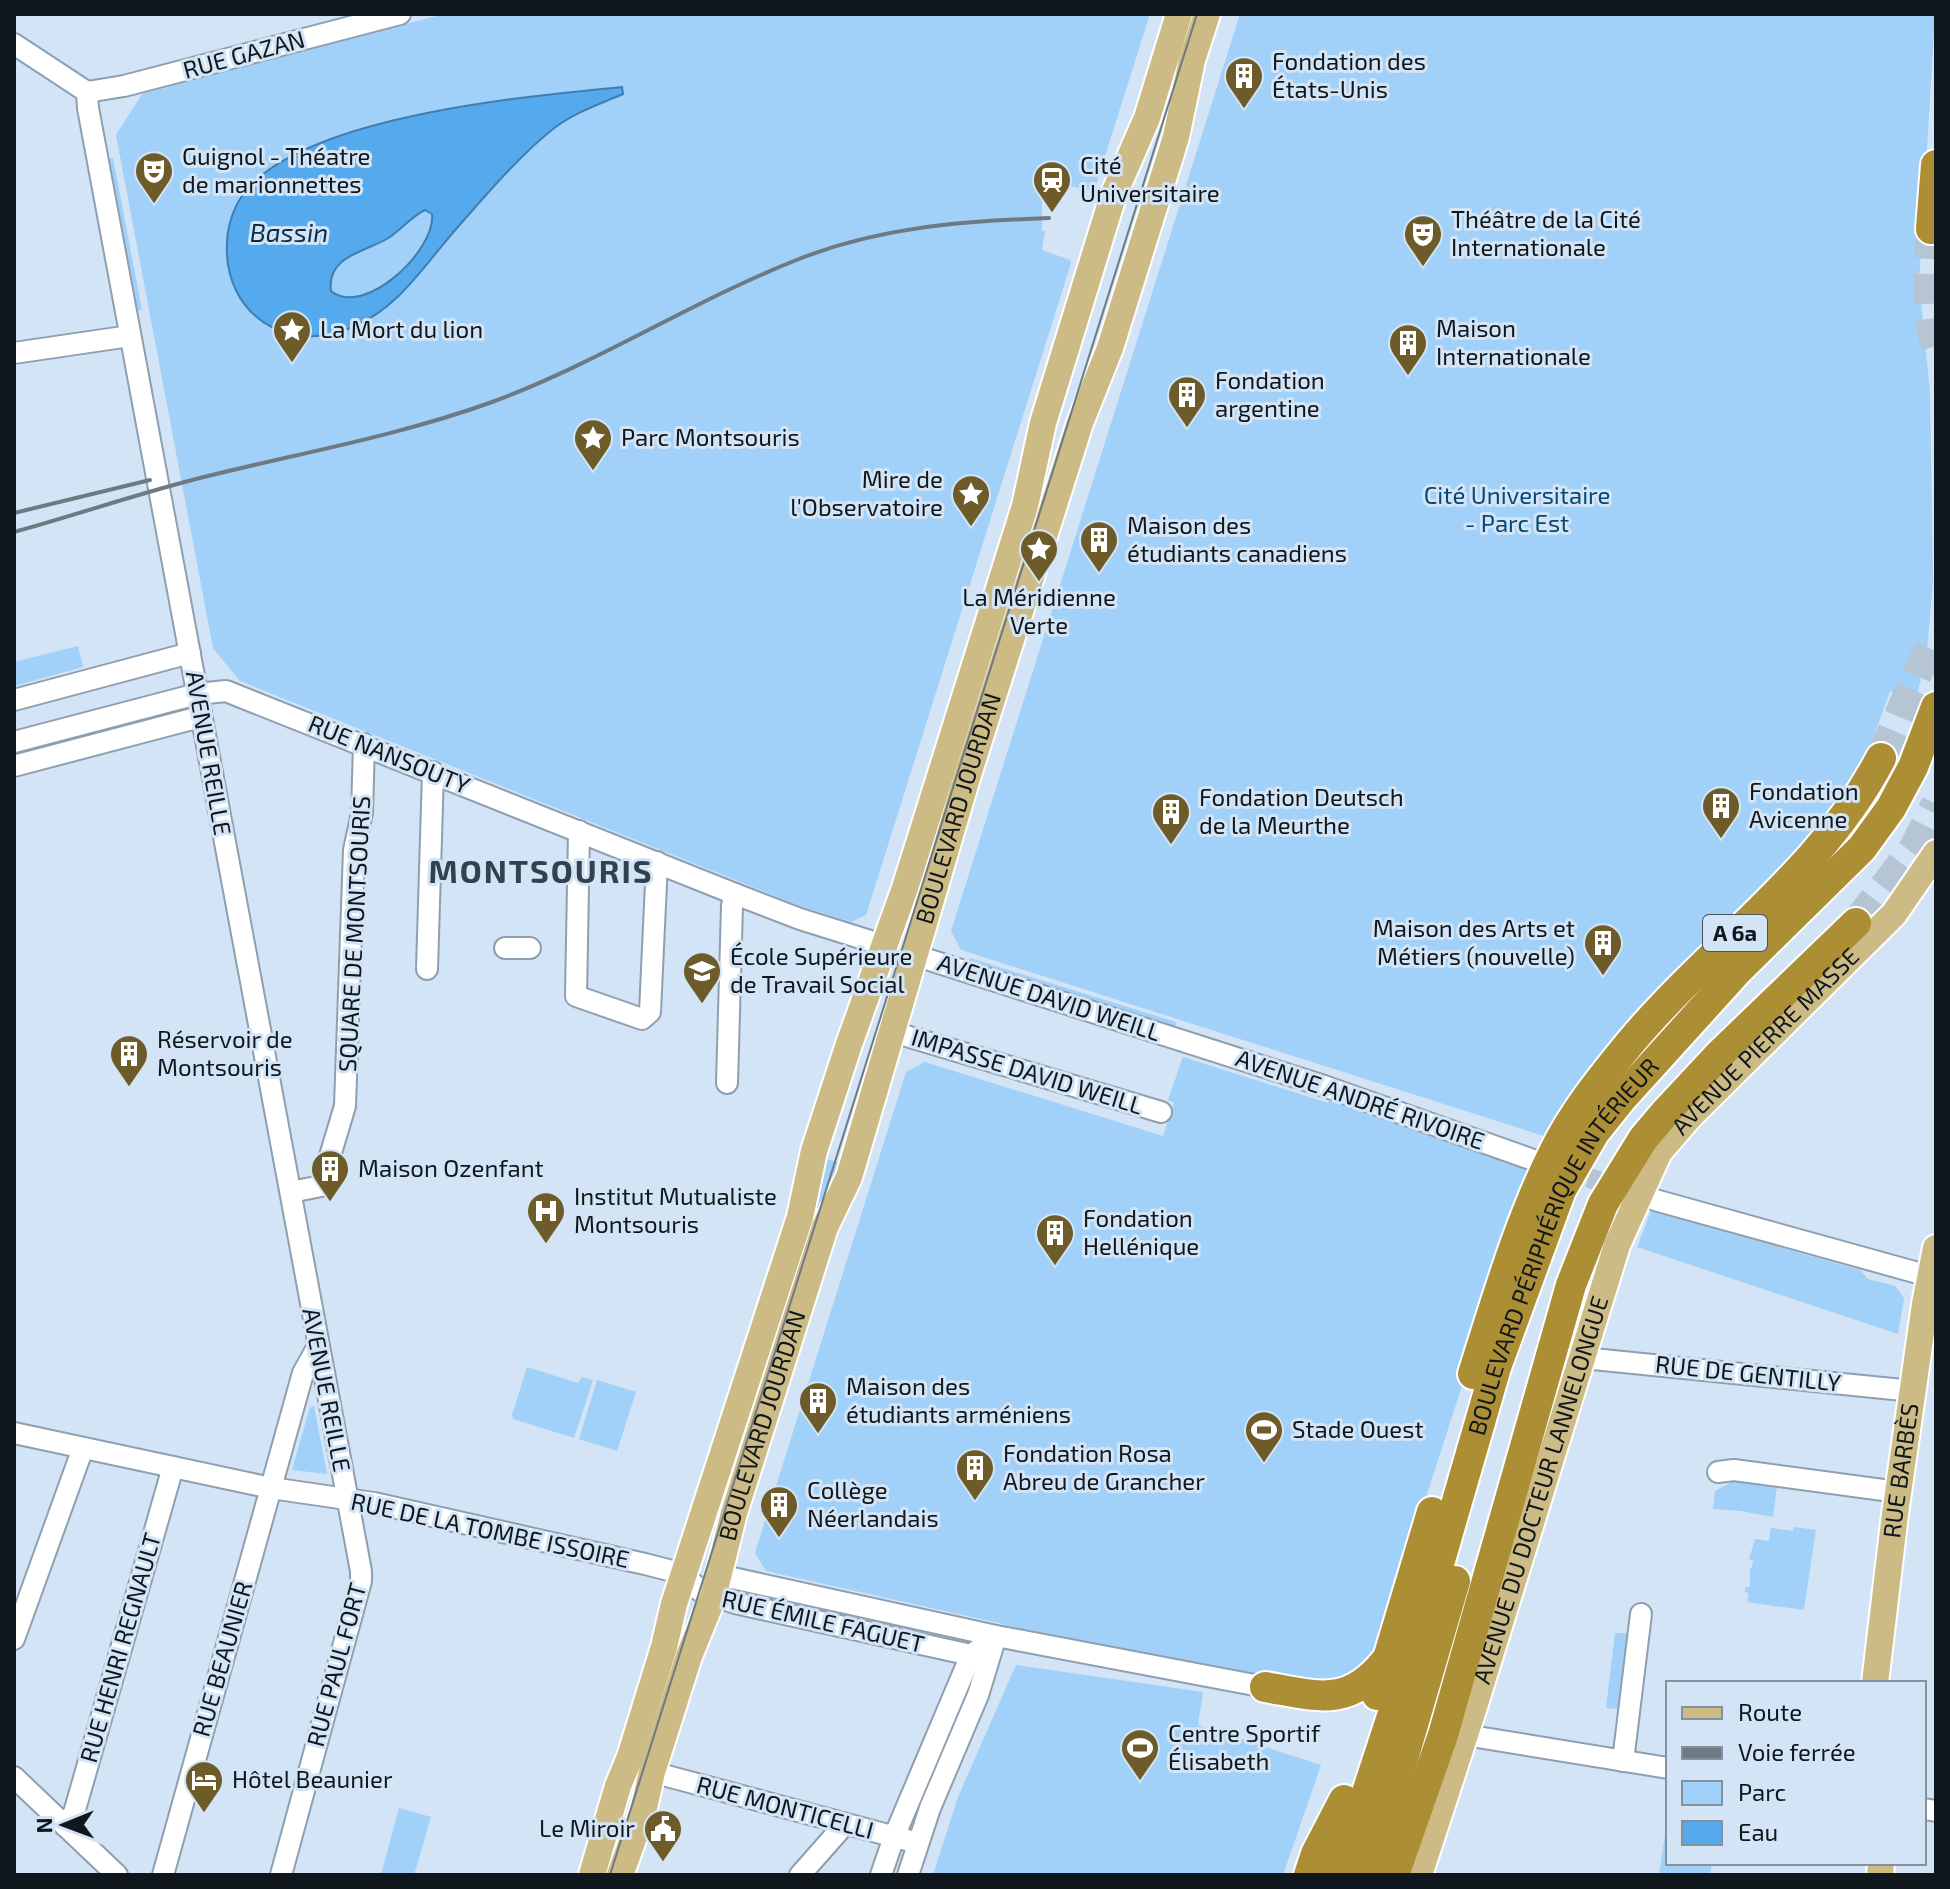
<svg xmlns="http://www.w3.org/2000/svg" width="1950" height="1889" viewBox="0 0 1950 1889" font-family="'Exo 2',sans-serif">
<rect width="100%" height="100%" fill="#d2e4f5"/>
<!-- green -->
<g fill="#a1d0f9">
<polygon points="444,14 1150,14 1094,191 1060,184 1042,186 1042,231 1045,231 1042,250 1070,260 1071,263 866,915 851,922 800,906 240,681 213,648 116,135 142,94"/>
<polygon points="1240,14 1935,14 1919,282 1930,393 1933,582 1927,650 1916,700 1890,691 1868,752 1836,807 1547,1137 961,950 951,931"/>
<polygon points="113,158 142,310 136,311 107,159"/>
<polygon points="78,646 83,667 14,686 14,662"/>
<polygon points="970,958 1176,1022 1175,1027 969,963"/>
<polygon points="1183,1057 1328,1103 1329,1100 1531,1172 1377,1649 1361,1671 1316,1688 1002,1629 1003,1624 766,1571 755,1553 906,1072 925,1062 1163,1136 1174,1103 1168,1100"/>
<polygon points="818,1156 846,1165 722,1533 707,1528"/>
<polygon points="1651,1211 1860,1270 1868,1279 1895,1286 1904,1298 1898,1334 1637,1247"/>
<polygon points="527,1367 578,1383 582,1377 593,1380 574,1438 513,1419 512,1415"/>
<polygon points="597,1380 636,1392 617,1451 579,1439"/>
<polygon points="314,1406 327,1474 292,1470 310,1407"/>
<polygon points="1735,1480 1777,1485 1773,1517 1741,1511 1713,1509 1715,1491"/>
<polygon points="1794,1527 1816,1530 1804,1610 1747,1602 1749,1593 1745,1592 1745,1587 1750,1587 1750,1568 1752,1568 1753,1560 1749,1559 1755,1539 1769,1541 1771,1528 1793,1531"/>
<polygon points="1615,1633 1627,1633 1619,1709 1606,1708"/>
<polygon points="1016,1665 1203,1692 1198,1725 1321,1765 1283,1875 933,1875 958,1797"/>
<polygon points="399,1808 431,1817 414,1875 381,1875"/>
<polygon points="1666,1829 1668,1863 1712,1863 1710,1875 1659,1875"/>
</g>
<!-- water -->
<path fill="#5ae" stroke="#407eaf" stroke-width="2" fill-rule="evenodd" d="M622,87L623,94C600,104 573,113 553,129C518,157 486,195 457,228C424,265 400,307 353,327C287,356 223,314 227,242C228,220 237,198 253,183C323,115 527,96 622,87ZM425,210L432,214C436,250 365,318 331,291C326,255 367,252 390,237C403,228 412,216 425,210Z"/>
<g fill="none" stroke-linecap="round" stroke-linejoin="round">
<!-- minor-tunnel -->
<polyline stroke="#b5c5d4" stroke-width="20" stroke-dasharray="20 10" stroke-linecap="butt" points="1560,1168 1625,1190"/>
<!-- highway-tunnel -->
<g stroke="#b5c5d4" stroke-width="30" stroke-dasharray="30 15" stroke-linecap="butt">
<path d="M1931,229C1929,268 1924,308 1936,346"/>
<polyline points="1881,758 1916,676 1936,636"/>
<polyline points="1856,923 1914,848 1936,804"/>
</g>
<defs>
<g id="minor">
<polyline points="14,44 87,92"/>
<path d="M87,92L88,108C178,596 268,1084 361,1571V1581L281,1875"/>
<polyline points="87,92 124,86 400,14"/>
<polyline points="14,353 130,336"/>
<polyline points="14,700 190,653"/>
<polyline points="14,742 197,694 226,691 735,894 800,919 883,945"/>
<polyline points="14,766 200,717"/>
<polyline points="579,831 576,996 642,1019 650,1012 657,862"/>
<polyline points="505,948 530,948"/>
<polyline points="914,955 1324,1086 1536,1161"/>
<polyline points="427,969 433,772"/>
<polyline points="893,1032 1161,1112"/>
<polyline points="727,1083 732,906 735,894"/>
<polyline points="291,1192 321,1186 345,1106 354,850 362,813 364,744"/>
<polyline points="1655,1200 1936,1278"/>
<polyline points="1583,1358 1913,1391"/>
<polyline points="14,1433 271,1488 374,1503 645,1564 684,1574 700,1591 735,1603 971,1655"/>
<polyline points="1718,1472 1734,1470 1898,1492"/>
<polyline points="719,1575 996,1636 1265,1687"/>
<polyline points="14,1639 83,1448"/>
<polyline points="1465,1735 1668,1768"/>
<polyline points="1623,1761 1641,1614"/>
<polyline points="652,1772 918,1843"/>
<polyline points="14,1777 117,1875"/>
<polyline points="1924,1809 1936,1811"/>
<polyline points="65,1826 74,1813 173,1467"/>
<polyline points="163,1875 303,1373 317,1348"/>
<polyline points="800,1875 845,1824"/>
<polyline points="881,1875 894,1837 971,1655 979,1649"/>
<polyline points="908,1875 930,1808 978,1695 996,1636"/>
</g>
<g id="major">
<path id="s1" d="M1875,1683L1895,1514L1925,1304L1936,1248"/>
<polyline points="592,1875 618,1786 630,1757 664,1647 674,1604 800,1217 814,1151 849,1044 905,888 1025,506 1043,423 1113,196 1147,118 1179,14"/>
<path id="s2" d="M620,1875L643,1812L652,1772L689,1656L713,1597L734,1513L825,1227L849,1177L966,781L1080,423L1110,348L1176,137L1192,60L1207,14"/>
<path id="s3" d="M1419,1875L1473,1710L1617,1245L1659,1152L1691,1115L1894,914L1936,853"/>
<polyline points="1880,1875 1881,1863"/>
</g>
<g id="highway">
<polyline points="1931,229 1936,165"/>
<path d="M1473,1374C1497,1299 1519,1222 1554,1152C1573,1113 1602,1077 1630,1043C1711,946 1822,872 1881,758"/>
<path d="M1265,1687C1317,1696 1348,1708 1385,1662"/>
<polyline points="1377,1695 1432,1512"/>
<polyline points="1309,1875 1316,1854 1344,1800"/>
<path id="s4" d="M1340,1875L1416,1643L1496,1367L1561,1190L1594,1133L1622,1098L1738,970L1862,848L1891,808L1913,767L1936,707"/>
<polyline points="1369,1875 1455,1581"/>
<polyline points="1394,1875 1443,1735 1571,1285 1603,1204 1643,1139 1665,1113 1720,1054 1856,923"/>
</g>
</defs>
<!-- minor casing -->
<use href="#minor" stroke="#8e9faf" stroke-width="24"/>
<!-- major casing -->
<use href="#major" stroke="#fff" stroke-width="30"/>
<!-- highway casing -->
<use href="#highway" stroke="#fff" stroke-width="34"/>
<!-- minor -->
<use href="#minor" stroke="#fff" stroke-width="20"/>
<!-- major -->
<use href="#major" stroke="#cdbb86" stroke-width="26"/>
<!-- highway -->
<use href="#highway" stroke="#ac8e35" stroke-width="30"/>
<!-- tram -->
<polyline stroke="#6d7a84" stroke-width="2" points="610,1875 1197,14"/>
<!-- rail -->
<g stroke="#6d7a84" stroke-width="4">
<polyline points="14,513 150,480"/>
<path d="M14,532C80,514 145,491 212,475C306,452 401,435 492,402C598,363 694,300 799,259C880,227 963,221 1049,218"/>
</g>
</g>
<!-- icons -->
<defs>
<symbol id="building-pin" viewBox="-11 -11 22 30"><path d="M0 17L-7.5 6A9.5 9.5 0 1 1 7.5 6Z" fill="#6d5c29" stroke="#d2e4f5"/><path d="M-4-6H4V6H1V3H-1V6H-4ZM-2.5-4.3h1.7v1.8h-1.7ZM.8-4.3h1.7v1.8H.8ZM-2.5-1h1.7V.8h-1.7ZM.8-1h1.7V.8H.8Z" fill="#fff"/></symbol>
<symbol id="theatre-pin" viewBox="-11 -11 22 30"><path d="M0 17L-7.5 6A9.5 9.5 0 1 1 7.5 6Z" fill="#6d5c29" stroke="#d2e4f5"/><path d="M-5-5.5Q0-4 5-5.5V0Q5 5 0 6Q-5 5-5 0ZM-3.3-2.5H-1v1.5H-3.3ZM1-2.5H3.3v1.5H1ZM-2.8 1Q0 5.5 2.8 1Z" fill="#fff"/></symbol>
<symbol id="station-pin" viewBox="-11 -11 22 30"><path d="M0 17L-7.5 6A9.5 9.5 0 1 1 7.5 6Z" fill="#6d5c29" stroke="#d2e4f5"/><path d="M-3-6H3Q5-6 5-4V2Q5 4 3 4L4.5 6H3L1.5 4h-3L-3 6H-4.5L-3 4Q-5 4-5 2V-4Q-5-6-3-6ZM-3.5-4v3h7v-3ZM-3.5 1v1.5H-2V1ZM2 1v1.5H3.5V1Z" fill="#fff"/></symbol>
<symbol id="sight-pin" viewBox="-11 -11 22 30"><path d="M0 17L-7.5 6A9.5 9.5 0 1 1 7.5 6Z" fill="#6d5c29" stroke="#d2e4f5"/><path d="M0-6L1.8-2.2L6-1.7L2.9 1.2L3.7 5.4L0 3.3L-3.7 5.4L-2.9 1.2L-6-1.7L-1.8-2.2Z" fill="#fff"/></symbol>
<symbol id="university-pin" viewBox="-11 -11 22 30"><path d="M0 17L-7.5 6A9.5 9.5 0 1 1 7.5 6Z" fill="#6d5c29" stroke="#d2e4f5"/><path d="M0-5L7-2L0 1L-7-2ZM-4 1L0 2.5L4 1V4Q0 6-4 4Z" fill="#fff"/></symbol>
<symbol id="hospital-pin" viewBox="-11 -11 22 30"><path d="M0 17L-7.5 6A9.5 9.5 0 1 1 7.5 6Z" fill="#6d5c29" stroke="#d2e4f5"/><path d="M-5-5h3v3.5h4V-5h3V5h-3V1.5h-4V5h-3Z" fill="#fff"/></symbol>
<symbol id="stadium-pin" viewBox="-11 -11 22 30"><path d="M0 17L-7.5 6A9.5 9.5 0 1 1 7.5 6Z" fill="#6d5c29" stroke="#d2e4f5"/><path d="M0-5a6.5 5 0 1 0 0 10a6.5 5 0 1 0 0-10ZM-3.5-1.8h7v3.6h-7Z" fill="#fff"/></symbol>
<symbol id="hotel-pin" viewBox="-11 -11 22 30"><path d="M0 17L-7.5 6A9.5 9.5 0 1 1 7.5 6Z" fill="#6d5c29" stroke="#d2e4f5"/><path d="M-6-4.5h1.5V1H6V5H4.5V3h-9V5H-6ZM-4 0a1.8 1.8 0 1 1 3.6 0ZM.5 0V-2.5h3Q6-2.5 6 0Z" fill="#fff"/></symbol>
<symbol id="civic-pin" viewBox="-11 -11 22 30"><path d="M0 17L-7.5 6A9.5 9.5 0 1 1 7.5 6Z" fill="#6d5c29" stroke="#d2e4f5"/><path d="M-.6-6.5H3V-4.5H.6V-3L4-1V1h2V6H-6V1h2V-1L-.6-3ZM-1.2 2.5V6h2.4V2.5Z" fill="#fff"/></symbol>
</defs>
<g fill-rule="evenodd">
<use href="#building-pin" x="1222" y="54" width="44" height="60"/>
<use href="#theatre-pin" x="132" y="149" width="44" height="60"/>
<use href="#station-pin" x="1030" y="158" width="44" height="60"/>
<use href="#theatre-pin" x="1401" y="212" width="44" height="60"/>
<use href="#sight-pin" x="270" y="308" width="44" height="60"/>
<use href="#building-pin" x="1386" y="321" width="44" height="60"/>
<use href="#building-pin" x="1165" y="373" width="44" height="60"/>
<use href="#sight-pin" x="571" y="416" width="44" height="60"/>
<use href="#sight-pin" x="949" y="472" width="44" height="60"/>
<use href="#building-pin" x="1077" y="518" width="44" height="60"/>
<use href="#sight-pin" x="1017" y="527" width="44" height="60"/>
<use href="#building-pin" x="1699" y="784" width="44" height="60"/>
<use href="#building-pin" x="1149" y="790" width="44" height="60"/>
<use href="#building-pin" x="1581" y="921" width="44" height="60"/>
<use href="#university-pin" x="680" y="949" width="44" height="60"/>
<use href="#building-pin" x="107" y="1032" width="44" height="60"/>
<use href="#building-pin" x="308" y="1147" width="44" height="60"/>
<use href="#hospital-pin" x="524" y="1189" width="44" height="60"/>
<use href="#building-pin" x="1033" y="1211" width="44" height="60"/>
<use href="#building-pin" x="796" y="1379" width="44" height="60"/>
<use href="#stadium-pin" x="1242" y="1408" width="44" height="60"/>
<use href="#building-pin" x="953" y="1446" width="44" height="60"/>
<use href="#building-pin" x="757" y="1483" width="44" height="60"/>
<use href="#stadium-pin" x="1118" y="1726" width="44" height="60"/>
<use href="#hotel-pin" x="182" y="1758" width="44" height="60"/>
<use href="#civic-pin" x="641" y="1807" width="44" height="60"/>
</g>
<g text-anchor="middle" stroke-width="6" stroke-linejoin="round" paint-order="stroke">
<!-- shield labels -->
<rect fill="#d2e4f5" stroke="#4a545d" stroke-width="2" x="1703" y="915" width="64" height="36" rx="6"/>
<g font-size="22" font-weight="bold" fill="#10171c">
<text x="1735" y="941">A 6a</text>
</g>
<!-- street labels -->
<g font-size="24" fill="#10171c" stroke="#d2e4f5">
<text transform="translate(244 55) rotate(-15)" y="8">RUE GAZAN</text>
<text transform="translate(208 753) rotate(80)" y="8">AVENUE REILLE</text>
<text transform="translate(389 755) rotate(22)" y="8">RUE NANSOUTY</text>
<text dy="8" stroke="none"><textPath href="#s2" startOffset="1120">BOULEVARD JOURDAN</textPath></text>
<text transform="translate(355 934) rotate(-87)" y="8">SQUARE DE MONTSOURIS</text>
<text transform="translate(1049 998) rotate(18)" y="8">AVENUE DAVID WEILL</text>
<text dy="8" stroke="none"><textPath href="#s3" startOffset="916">AVENUE PIERRE MASSE</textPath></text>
<text transform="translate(1027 1072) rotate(17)" y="8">IMPASSE DAVID WEILL</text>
<text transform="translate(1360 1100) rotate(19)" y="8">AVENUE ANDRÉ RIVOIRE</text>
<text dy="8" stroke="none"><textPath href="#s4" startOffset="670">BOULEVARD PÉRIPHÉRIQUE INTÉRIEUR</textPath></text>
<text transform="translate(1748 1374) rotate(6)" y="8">RUE DE GENTILLY</text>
<text transform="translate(326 1390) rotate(79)" y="8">AVENUE REILLE</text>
<text dy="8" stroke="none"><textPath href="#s2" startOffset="472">BOULEVARD JOURDAN</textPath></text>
<text dy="8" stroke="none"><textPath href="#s1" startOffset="214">RUE BARBÈS</textPath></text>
<text dy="8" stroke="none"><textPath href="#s3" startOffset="404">AVENUE DU DOCTEUR LANNELONGUE</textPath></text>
<text transform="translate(490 1531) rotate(12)" y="8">RUE DE LA TOMBE ISSOIRE</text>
<text transform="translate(823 1622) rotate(13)" y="8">RUE ÉMILE FAGUET</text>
<text transform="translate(121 1648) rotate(-74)" y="8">RUE HENRI REGNAULT</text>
<text transform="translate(223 1659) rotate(-74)" y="8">RUE BEAUNIER</text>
<text transform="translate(337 1665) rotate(-75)" y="8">RUE PAUL FORT</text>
<text transform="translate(785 1808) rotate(15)" y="8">RUE MONTICELLI</text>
</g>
<!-- poi labels -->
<g font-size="24" fill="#10171c" stroke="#d2e4f5" text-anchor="start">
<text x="1272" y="70">Fondation des<tspan x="1272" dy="28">États-Unis</tspan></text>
<text x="182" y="165">Guignol - Théatre<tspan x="182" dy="28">de marionnettes</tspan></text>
<text x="1080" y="174">Cité<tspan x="1080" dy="28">Universitaire</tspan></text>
<text x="1451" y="228">Théâtre de la Cité<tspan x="1451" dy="28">Internationale</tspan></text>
<text x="1436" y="337">Maison<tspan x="1436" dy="28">Internationale</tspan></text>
<text x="320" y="338">La Mort du lion</text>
<text x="1215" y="389">Fondation<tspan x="1215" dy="28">argentine</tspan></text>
<text x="621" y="446">Parc Montsouris</text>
<text x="943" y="488" text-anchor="end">Mire de<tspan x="943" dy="28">l'Observatoire</tspan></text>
<text x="1127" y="534">Maison des<tspan x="1127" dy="28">étudiants canadiens</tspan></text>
<text x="1039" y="606" text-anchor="middle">La Méridienne<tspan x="1039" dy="28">Verte</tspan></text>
<text x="1749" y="800">Fondation<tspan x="1749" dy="28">Avicenne</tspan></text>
<text x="1199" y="806">Fondation Deutsch<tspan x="1199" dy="28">de la Meurthe</tspan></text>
<text x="1575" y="937" text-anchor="end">Maison des Arts et<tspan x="1575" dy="28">Métiers (nouvelle)</tspan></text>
<text x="730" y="965">École Supérieure<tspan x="730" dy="28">de Travail Social</tspan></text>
<text x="157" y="1048">Réservoir de<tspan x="157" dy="28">Montsouris</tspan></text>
<text x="358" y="1177">Maison Ozenfant</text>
<text x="574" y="1205">Institut Mutualiste<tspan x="574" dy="28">Montsouris</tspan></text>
<text x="1083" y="1227">Fondation<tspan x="1083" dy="28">Hellénique</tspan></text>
<text x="846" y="1395">Maison des<tspan x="846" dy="28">étudiants arméniens</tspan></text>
<text x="1292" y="1438">Stade Ouest</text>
<text x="1003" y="1462">Fondation Rosa<tspan x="1003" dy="28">Abreu de Grancher</tspan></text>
<text x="807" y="1499">Collège<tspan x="807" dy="28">Néerlandais</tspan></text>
<text x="1168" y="1742">Centre Sportif<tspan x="1168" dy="28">Élisabeth</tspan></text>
<text x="232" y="1788">Hôtel Beaunier</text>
<text x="635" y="1837" text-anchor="end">Le Miroir</text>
</g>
<!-- park labels -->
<g font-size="24" fill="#054974" stroke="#d2e4f5">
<text x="1517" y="504">Cité Universitaire<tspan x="1517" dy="28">- Parc Est</tspan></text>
</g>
<!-- water labels -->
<g font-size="26" font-style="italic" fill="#092e49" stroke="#d2e4f5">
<text x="289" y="242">Bassin</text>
</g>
<!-- district labels -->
<g font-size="32" font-weight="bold" letter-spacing="2" fill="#33414e" stroke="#d2e4f5">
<text x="541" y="883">MONTSOURIS</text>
</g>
</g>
<!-- border -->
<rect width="1950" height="1889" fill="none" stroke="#10171c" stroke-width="32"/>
<!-- legend -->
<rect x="1666" y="1681" width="260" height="184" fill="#d2e4f5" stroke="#84929e" stroke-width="2"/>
<rect x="1682" y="1707" width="40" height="12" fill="#cdbb86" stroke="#84929e" stroke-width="2"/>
<text x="1738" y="1721" font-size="24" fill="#10171c">Route</text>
<rect x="1682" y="1747" width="40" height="12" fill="#6d7a84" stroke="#84929e" stroke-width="2"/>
<text x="1738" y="1761" font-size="24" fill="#10171c">Voie ferrée</text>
<rect x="1682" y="1781" width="40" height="24" fill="#a1d0f9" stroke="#84929e" stroke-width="2"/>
<text x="1738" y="1801" font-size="24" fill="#10171c">Parc</text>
<rect x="1682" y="1821" width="40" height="24" fill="#55aaee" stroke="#84929e" stroke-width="2"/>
<text x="1738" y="1841" font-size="24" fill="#10171c">Eau</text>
<!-- north arrow -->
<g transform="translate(64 1825) rotate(269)" stroke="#d2e4f5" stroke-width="6" paint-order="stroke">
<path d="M0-6L14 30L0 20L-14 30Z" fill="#10171c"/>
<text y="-12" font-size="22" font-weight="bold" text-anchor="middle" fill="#10171c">N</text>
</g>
</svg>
